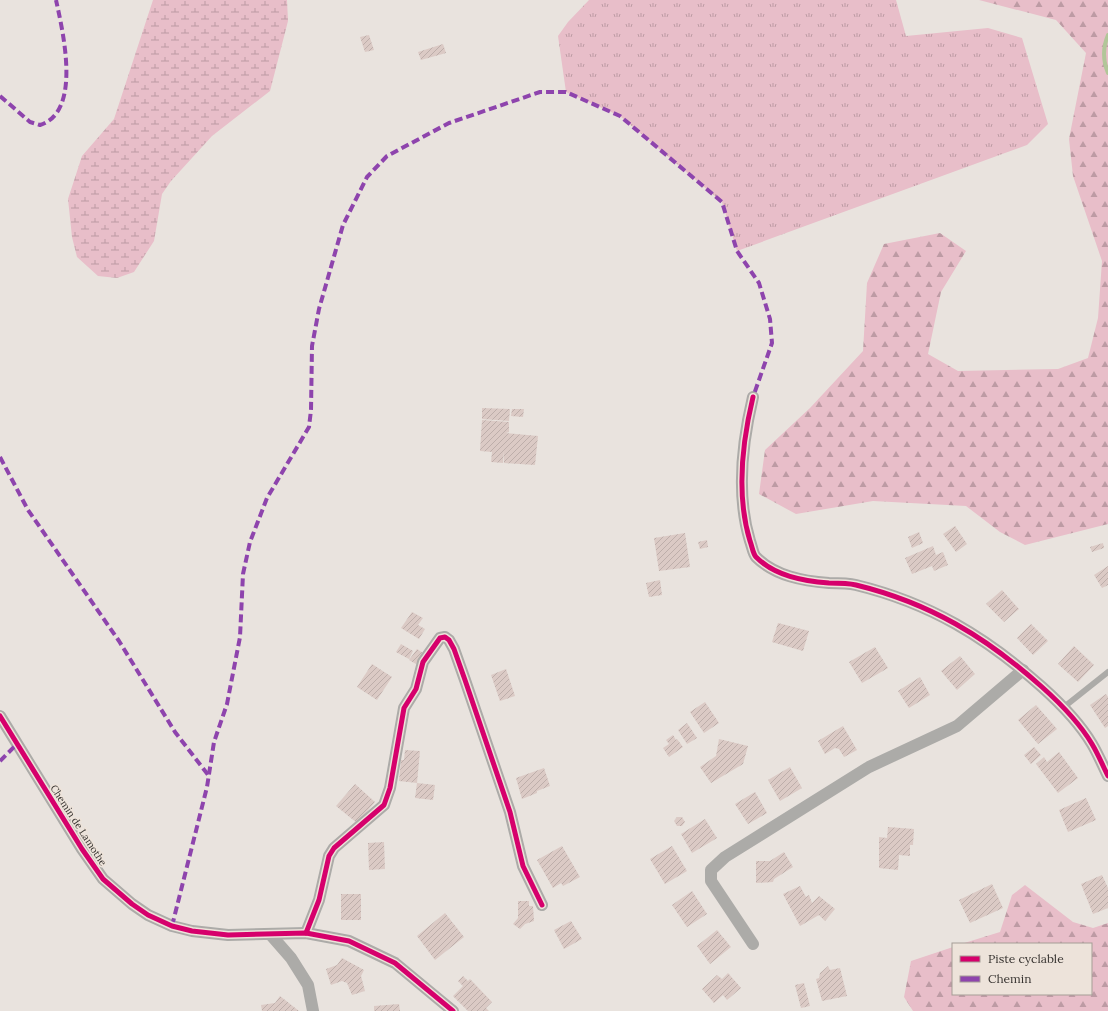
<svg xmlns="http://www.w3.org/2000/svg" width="1108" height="1011" viewBox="0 0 1108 1011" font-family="Lora,serif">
<defs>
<pattern id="grass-tufts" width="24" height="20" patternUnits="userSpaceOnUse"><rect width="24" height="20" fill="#e8bec9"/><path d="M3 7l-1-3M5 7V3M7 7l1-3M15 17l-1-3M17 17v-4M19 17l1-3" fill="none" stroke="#bd9ba4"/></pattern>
<pattern id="forest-firs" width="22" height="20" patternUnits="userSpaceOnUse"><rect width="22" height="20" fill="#e8bec9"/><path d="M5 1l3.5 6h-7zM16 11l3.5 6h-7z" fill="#bd9ba4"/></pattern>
<pattern id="wetland-marsh" width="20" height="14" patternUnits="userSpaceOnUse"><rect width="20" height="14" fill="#e8bec9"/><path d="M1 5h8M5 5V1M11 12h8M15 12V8" fill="none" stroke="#bd9ba4"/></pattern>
<pattern id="building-hatch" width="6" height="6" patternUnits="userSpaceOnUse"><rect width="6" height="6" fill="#dbcac5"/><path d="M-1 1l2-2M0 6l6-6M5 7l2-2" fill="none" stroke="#bdaeaa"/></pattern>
</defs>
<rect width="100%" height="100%" fill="#e9e3de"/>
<!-- grass -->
<polygon fill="url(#grass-tufts)" points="589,0 896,0 906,36 988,28 1022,38 1048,124 1027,145 737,251 722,202 620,116 566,92 558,36 568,22"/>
<!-- forest -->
<g fill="url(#forest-firs)">
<polygon points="979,0 1108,0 1108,524 1025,545 1000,532 966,506 873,501 796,514 759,494 765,450 810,408 863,351 867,283 884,244 940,233 966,251 941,292 928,354 958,371 1058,369 1088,358 1098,318 1102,261 1073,176 1069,139 1086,53 1056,20"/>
<polygon points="1025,885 1073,922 1093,928 1108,923 1108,1011 913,1011 904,997 911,961 953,947 953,994 1091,994 1091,944 961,944 1000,932 1012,895"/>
</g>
<!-- wetland -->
<polygon fill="url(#wetland-marsh)" points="153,0 287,0 288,21 270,91 212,136 171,181 162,194 154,241 134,272 117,278 98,276 77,257 72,237 68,199 82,156 114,119"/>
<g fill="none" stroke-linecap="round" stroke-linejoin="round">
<!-- stream -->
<path stroke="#b2c699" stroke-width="4" d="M1108,35C1103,47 1103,61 1108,73"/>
</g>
<!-- building -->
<g fill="url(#building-hatch)">
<polygon points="369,35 374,50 365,52 360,37"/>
<polygon points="443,44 446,53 421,60 418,52"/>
<polygon points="482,408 510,409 509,421 482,419"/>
<polygon points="512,409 524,409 523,417 511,416"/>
<polygon points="482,420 509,422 509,432 506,433 538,436 535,465 504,463 504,451 503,463 491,462 492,452 480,451"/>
<polygon points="955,526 967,544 956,552 943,534"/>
<polygon points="919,532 923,543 912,548 908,537"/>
<polygon points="685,533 690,567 659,571 654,538"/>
<polygon points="707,540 708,547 700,549 698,542"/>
<polygon points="1103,543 1104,548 1092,552 1090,547"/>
<polygon points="933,546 936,555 943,552 948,565 934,571 932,566 912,574 905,558"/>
<polygon points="1108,566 1108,585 1102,588 1094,575"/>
<polygon points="660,580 662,595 649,597 646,583"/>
<polygon points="1002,590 1019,609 1004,622 986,604"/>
<polygon points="412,612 423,618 418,625 425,629 419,639 401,628"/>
<polygon points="778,623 809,631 803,651 772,642"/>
<polygon points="1031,624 1048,641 1033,655 1017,638"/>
<polygon points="401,644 413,651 409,659 396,652"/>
<polygon points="1074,646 1094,665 1078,682 1058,664"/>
<polygon points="875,647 888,668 862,683 849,662"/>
<polygon points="417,649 423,653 416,664 409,660"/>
<polygon points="960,656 975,674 957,690 941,671"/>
<polygon points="372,664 392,677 377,700 357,687"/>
<polygon points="506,669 515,696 500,701 491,675"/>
<polygon points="920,677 930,695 909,708 898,691"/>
<polygon points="1106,694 1108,697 1108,726 1105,728 1090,705"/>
<polygon points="705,702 719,723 704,733 690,712"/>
<polygon points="1036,705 1057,729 1038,744 1018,720"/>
<polygon points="687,723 697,738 687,744 678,730"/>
<polygon points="843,726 857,750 844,757 839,749 835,748 825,754 818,741"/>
<polygon points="673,735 676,740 677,739 683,747 669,757 663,748 669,744 666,740"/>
<polygon points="719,739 748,746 743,764 711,783 700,767 716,756"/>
<polygon points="1034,747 1041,755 1031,764 1024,755"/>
<polygon points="405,750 420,751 417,783 399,781 401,760 404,760"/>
<polygon points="1059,752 1078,778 1058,793 1036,764 1044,757 1047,762"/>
<polygon points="790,767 802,788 780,801 768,780"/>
<polygon points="544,768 550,786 537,791 537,793 522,799 516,778"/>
<polygon points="417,783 435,785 433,800 415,798"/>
<polygon points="355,784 375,802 357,823 336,806"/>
<polygon points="755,792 767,813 748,824 735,804"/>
<polygon points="1086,798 1096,820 1068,832 1059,810"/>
<polygon points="677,817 682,817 685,822 682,826 677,826 674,821"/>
<polygon points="705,819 717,838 692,853 681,834"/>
<polygon points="888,827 914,829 913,845 910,845 910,856 899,855 898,870 879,868 879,837 887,838"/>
<polygon points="384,842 385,869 369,870 368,843"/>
<polygon points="562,846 580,877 563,886 561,883 553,888 537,860"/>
<polygon points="672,846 687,871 665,884 650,859"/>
<polygon points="784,852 793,867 774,879 773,882 756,883 756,861 770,861"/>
<polygon points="1102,875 1108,888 1108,908 1093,914 1081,884"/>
<polygon points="992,884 1003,908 970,923 959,900"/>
<polygon points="800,886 806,897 809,895 812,903 819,896 835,909 825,921 819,915 800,926 783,894"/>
<polygon points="692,891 707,914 687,927 672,905"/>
<rect x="341" y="894" width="20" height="26"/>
<polygon points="518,901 529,901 529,906 533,906 534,921 525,924 520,929 513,924 518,918"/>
<polygon points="445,913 464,937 435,960 417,936"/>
<polygon points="571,921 582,939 564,949 554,930"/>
<polygon points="717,930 731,947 710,964 697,946"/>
<polygon points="342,958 364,970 361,976 365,991 352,995 347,983 342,981 331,985 326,969 337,965"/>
<polygon points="828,966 830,970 840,968 847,996 822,1001 816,979 819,978 820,973"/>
<polygon points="728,973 741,988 727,1000 723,995 714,1003 702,989 717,975 722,979"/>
<polygon points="463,976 468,981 470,979 492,1002 486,1008 489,1011 468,1011 453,996 463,986 458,981"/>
<polygon points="804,983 810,1006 801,1008 795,985"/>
<polygon points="280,996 299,1011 262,1011 261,1005 275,1003"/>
<polygon points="399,1004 400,1011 374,1011 374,1006"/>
</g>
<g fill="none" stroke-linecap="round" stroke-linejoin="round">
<!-- service -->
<polyline stroke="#acaba8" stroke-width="6" points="1064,707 1108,672"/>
<!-- minor -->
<g stroke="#acaba8" stroke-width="12">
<path d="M753,397C742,443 736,495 750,541C752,546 753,554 756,557C775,576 803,581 829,583C838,583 848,583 856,585C930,603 986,637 1042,687C1061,704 1079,722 1092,744C1098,754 1103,766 1108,776"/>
<polyline points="0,716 82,849 103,879 132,904 148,915 172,926 192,931 228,935 306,933 349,941 395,963 453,1011"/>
<polyline points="306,933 319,900 329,856 334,848 384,805 390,788 404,708 416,689 423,662 440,638 445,637 449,640 454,649 465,680 510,812 523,866 542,905"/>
<polyline points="270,934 291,958 308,985 313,1011"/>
<polyline points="753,944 711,881 711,870 725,857 869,767 957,726 1023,670"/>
</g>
<!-- quiet -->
<g stroke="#8e44ad" stroke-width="4" stroke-dasharray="8 4" stroke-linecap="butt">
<path d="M0,96L30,122L40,125C82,112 63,32 56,0"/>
<polyline points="0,457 28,510 119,641 175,732 209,776"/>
<polyline points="0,761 17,744"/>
<polyline points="172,926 207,787 214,742 227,704 240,637 243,574 250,542 267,498 309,427 311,410 312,346 319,309 343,225 367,177 387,156 449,123 540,92 566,92 620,116 722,202 737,251 759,283 770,319 772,343 753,397"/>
</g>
<defs>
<g id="cycleway">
<path d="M753,397C742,443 736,495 750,541C752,546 753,554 756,557C775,576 803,581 829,583C838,583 848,583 856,585C930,603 986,637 1042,687C1061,704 1079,722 1092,744C1098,754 1103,766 1108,776"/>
<polyline points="0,716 82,849 103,879 132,904 148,915 172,926 192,931 228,935 306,933 349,941 395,963 453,1011"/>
<polyline points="306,933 319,900 329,856 334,848 384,805 390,788 404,708 416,689 423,662 440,638 445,637 449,640 454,649 465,680 510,812 523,866 542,905"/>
</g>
</defs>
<!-- cycleway casing -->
<use href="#cycleway" stroke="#ede3da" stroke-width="8"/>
<!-- cycleway -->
<use href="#cycleway" stroke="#d6006c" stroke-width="5"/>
</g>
<g text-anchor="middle" stroke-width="3.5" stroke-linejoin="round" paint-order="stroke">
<!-- street labels -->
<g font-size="10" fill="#383431" stroke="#ede3da">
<text transform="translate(79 825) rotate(57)" y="4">Chemin de Lamothe</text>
</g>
</g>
<!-- legend -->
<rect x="952" y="943" width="140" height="52" fill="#ede3da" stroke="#a59d96"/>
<rect x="960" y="956" width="20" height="6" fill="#d6006c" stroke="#a59d96"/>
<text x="988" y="963" font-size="12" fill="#383431">Piste cyclable</text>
<rect x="960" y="976" width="20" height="6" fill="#8e44ad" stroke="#a59d96"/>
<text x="988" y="983" font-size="12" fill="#383431">Chemin</text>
</svg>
